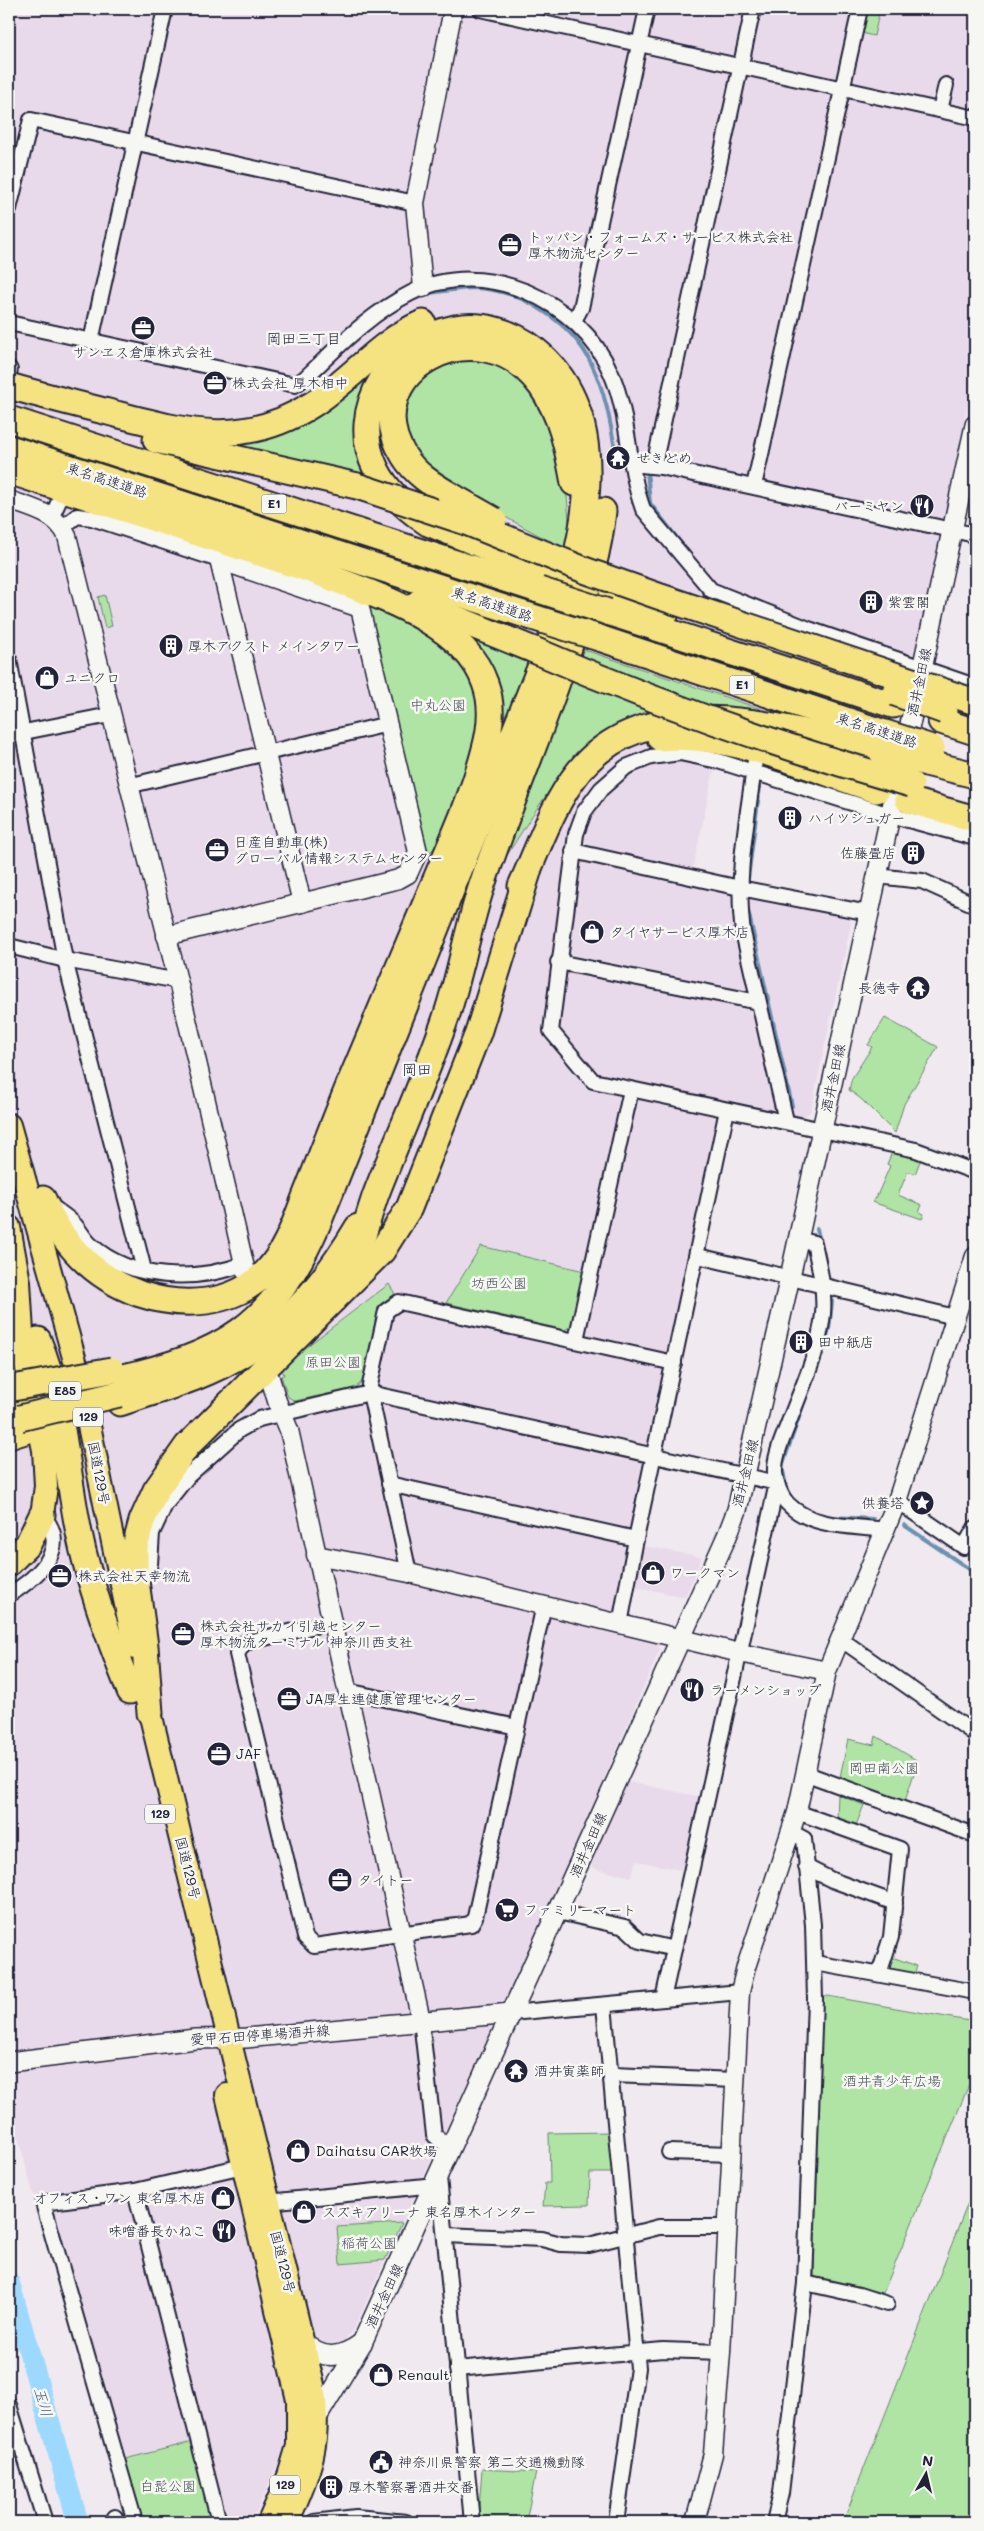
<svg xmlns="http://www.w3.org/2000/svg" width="984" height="2531" viewBox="0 0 984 2531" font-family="Mali,'Klee One',sans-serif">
<rect width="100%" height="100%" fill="#f0e9ef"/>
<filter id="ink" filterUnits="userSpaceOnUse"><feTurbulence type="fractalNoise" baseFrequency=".02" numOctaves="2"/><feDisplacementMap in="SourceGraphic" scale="10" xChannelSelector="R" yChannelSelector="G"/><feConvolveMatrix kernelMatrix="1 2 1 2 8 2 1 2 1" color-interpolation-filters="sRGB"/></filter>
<g filter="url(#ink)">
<!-- built -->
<g fill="#e9daeb">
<polygon points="9,9 975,9 975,388 971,387 918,652 714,769 690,882 733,891 734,920 779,1114 722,1103 614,1627 656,1639 660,1649 605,1777 702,1797 687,1871 636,1861 631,1877 596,1869 573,1855 402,2223 337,2228 340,2264 385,2260 355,2327 344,2341 327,2344 319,2340 283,2381 287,2429 283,2452 257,2512 247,2516 226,2513 207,2438 125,2459 49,2208 33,2194 9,2100"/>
<polygon points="753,896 847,916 851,923 811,1111 802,1118 795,1116 787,1109 748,933 745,901"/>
<polygon points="639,1545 702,1557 685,1597 631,1586"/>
</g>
<!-- green -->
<g fill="#b0e4a5" stroke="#698370">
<polygon points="866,9 880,9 874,36 865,34 861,28"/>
<path d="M471,356C482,360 498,363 507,369C558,401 573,496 568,551L457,491L418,459L405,427L406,407L413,387L429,370Z"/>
<polygon points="375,368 378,369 377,486 213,441"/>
<polygon points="105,595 112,626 105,628 98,597"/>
<polygon points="365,601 426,628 475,674 483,731 445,838 428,854"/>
<polygon points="461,634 536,659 473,813 490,753"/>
<path d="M576,647L761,709L760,713C729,712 695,707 664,710C583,719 536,811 497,871Z"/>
<polygon points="885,1018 938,1047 904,1104 895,1133 861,1099 849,1090 852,1078 872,1047 868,1045"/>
<polygon points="894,1148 922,1156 915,1174 908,1171 898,1195 922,1205 919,1212 924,1214 922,1219 872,1202 876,1198 890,1166 887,1164"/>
<polygon points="481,1246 584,1271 572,1325 565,1330 446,1303"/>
<polygon points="389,1284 395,1294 379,1305 362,1382 355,1388 295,1401 288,1397 281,1376 284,1375 281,1366"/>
<polygon points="876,1736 918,1761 905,1801 840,1777 848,1739 874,1745"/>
<polygon points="838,1795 864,1805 855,1828 837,1820"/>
<polygon points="889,1956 917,1966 914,1975 888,1970 886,1966"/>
<polygon points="822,1995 975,2022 975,2070 883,2293 814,2277"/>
<polygon points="610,2132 614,2173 590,2173 589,2205 543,2206 545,2183 550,2183 549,2133"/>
<polygon points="975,2185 975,2522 843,2522"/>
<polygon points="402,2223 385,2260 340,2264 337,2227"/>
<polygon points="192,2442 211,2514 203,2522 143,2522 125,2459"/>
<polygon points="482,2469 536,2472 526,2522 495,2519 495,2522 478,2522"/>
</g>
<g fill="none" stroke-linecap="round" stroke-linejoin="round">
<!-- stream -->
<g stroke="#6c90b0" stroke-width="4">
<path d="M431,293C446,291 461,288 476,288C522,290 573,323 592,365C605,392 610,420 615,449L621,450"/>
<polyline points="635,454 646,456 647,463"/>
<polyline points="647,470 650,503 691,556"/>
<polyline points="767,605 776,608"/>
<polyline points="748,878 760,786"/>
<polyline points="747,906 792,1106"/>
<polyline points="817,1229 820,1242"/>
<polyline points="824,1345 829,1329 832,1301"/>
<polyline points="788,1496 782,1466 806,1397"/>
<polyline points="795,1502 808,1510"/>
<polyline points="831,1517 873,1519"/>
<polyline points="904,1525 975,1573"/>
</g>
<!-- river -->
<polyline stroke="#9dd9fe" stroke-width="21" points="9,2282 78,2522"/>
<!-- minor-tunnel -->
<g stroke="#c7c1cb" stroke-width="14" stroke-dasharray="14 7" stroke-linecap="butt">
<polyline points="17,387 46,462"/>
<polyline points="761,729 777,632"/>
</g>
<defs>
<g id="minor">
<polyline points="480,9 975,118"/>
<polyline points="940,110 946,85"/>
<polyline points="9,209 31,120 415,203"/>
<polyline points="574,321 581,308 647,9"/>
<path d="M9,323L295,385L305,378C338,347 369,314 411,293C484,256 580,300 611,373C630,416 627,466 643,509L711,590L809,629L975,686"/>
<polyline points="91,341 165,9"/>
<polyline points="9,368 10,370"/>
<polyline points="632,464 661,467 975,535"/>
<polyline points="654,465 753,9"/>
<polyline points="754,486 860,9"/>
<polyline points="52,516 60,499"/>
<polyline points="63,527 77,516 92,518 219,560"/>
<polyline points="9,659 65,960 144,1270"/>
<polyline points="9,735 110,715"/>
<path d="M755,760C748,817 735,876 743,932L786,1121"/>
<polyline points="128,786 388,724"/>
<polyline points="975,838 890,815 718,761 680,753 651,757 626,767 601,789 584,812 576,834 551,1031 593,1081 916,1150 975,1172"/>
<polyline points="573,851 740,888 869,913"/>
<polyline points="877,876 922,881 975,905"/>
<polyline points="9,946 65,960 178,981"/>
<polyline points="558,962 758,1002"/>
<path d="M53,1207C60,1213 68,1217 74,1224C80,1230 84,1239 91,1245C132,1281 195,1282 244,1264"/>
<path d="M798,1239L814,1243C819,1266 825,1289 823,1314C819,1352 802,1387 789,1422C783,1438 774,1456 775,1473C776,1484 781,1497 788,1504C811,1528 855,1526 885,1530"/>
<polyline points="698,1256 955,1317"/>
<polyline points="576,1340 631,1090"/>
<polyline points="389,1484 636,1539"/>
<polyline points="897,1501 964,1547 975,1528"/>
<polyline points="150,1564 152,1533 165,1505 189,1475 239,1430 259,1419 370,1393 777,1483 663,1999"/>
<polyline points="409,1573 370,1393 370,1385 386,1311 399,1302 674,1363"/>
<path d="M9,1595C36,1578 73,1548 42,1515"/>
<polyline points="331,1622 244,1643 237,1654 305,1937 314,1946 471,1924 475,1917 544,1605"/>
<polyline points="620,1624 636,1539 727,1110"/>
<polyline points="838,1642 849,1645 975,1734"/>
<polyline points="347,1691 517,1727"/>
<polyline points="807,1774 975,1835"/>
<polyline points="797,1812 900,1849 891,1937 879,1974"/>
<polyline points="806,1867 832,1880 895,1903"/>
<polyline points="558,1912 625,1927 640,1941 674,1949"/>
<polyline points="815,1963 975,1992"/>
<polyline points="604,2005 638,2368 616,2522"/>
<polyline points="511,2013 740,1992"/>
<polyline points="421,2020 434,2135 451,2149"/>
<polyline points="612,2075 735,2080"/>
<polyline points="669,2152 732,2154"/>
<polyline points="439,2177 472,2522"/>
<polyline points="135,2191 219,2522"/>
<polyline points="268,2202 435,2185"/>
<polyline points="445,2235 542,2239 561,2244 589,2245 659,2227 728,2227"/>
<polyline points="805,2283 859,2295 887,2304"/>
<polyline points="457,2369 663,2350 721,2352"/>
<polyline points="9,2405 45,2522"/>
<polyline points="115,2517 116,2522"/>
<polyline points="135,2522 43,2203 135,2191 243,2166"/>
<polyline points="314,2522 356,2517 406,2522"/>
<polyline points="774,2522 781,2493 805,2283 815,1999 813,1925 804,1839 791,1832"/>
</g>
<g id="tertiary">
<polyline points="423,288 415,203 453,9"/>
<path d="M9,500C30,508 57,513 67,536L178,981L246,1272"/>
<polyline points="219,560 302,903"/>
<polyline points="166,936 399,879 408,874 418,852 360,608 219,560"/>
<polyline points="270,1378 277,1401 289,1430 421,2020"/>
<polyline points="316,1555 409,1573 740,1653 827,1671"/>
<polyline points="695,2522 713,2454 721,2352 740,1992 746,1967 797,1812 827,1671 897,1501 975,1256"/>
</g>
<g id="secondary">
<polyline points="9,2062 195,2039 246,2038 511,2013"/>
<path d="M302,2341C322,2361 340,2359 362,2343"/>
<polyline points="313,2424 362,2343 727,1536 737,1510 790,1277 975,425"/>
</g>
<g id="trunk">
<polyline points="9,1125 77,1368 135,1648"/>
<polyline points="9,1227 19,1282 23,1350 44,1450 46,1486 42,1515"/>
<path d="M146,1696L313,2385C322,2441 310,2472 287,2522"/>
<polyline points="227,2095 298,2400 298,2446 289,2476 269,2522"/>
</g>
<g id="motorway">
<path d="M9,386C44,396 80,405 116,414C189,433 245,448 313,404C351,380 380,341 423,323"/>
<polyline points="9,419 539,590"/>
<polyline points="156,440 357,486"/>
<polyline points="9,448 529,616"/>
<polyline points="9,471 332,577"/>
<path d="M450,495C433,485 415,474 404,456C353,374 479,300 541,386C561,414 568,450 574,483"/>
<polyline points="612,594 666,613"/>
<polyline points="418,603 534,650"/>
<polyline points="608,612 893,705"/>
<polyline points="599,638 885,733"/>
<polyline points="941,721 975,732"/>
<path d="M660,738C729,731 811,769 877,790"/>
<polyline points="926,763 975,775"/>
<polyline points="908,800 975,819"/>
<path d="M521,886C539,847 552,805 579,771C650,684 790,728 881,751"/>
<path d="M43,1199C61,1243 93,1277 140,1294C182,1308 233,1306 266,1272C288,1249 297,1216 309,1187C323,1151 337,1114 352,1078C379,1013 406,950 433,886C452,841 473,796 485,749C491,727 493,704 485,683C463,620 371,594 316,572"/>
<path d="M334,1299C357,1267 363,1231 376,1194C398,1137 424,1081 444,1023C460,978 467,930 482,885C511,799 548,716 575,629C587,590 599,551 603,511"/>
<path d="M38,1340C63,1401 66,1469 79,1533C90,1587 109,1639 130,1691"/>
<path d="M115,1379C222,1355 273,1327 318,1223L550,643C581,555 622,419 534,349C513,332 482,323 455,328C394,340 346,409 376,469C387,492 407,509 428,523L547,572"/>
<path d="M120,1403C162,1389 206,1377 244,1353C291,1324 330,1274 358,1227"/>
<polyline points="9,1404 16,1403"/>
<polyline points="9,1436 25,1431"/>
<polyline points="9,1563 28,1544 42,1515"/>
<polyline points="150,1713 145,1646 135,1574 135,1547 142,1521 156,1490 187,1446 382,1251 409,1208 478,1033 528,872"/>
</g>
</defs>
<!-- minor casing -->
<use href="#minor" stroke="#22223b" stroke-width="18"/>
<!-- tertiary casing -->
<use href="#tertiary" stroke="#22223b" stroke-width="21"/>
<!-- secondary casing -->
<use href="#secondary" stroke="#22223b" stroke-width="22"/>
<!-- trunk casing -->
<use href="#trunk" stroke="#22223b" stroke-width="26"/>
<!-- motorway casing -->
<use href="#motorway" stroke="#22223b" stroke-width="29"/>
<!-- minor -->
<use href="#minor" stroke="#f6f6f2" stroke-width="14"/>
<!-- tertiary -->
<use href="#tertiary" stroke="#f6f6f2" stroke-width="18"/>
<!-- secondary -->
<use href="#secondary" stroke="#f6f6f2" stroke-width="19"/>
<!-- trunk -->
<use href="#trunk" stroke="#f5e382" stroke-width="22"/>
<!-- motorway -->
<use href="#motorway" stroke="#f5e382" stroke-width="25"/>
<defs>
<g id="motorway-bridge">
<polyline points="357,486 466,522 587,571 658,596 975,702"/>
<polyline points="450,495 494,520"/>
<polyline points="539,590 608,612"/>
<polyline points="529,616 599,638"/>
<path d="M534,650C656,703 783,748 911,784"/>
<polyline points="895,693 944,711"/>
<polyline points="885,733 932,748"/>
<polyline points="881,751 926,763"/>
<polyline points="13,1388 112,1370"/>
<polyline points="20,1418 119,1394"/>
</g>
</defs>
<!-- motorway-bridge casing -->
<use href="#motorway-bridge" stroke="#22223b" stroke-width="29" stroke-linecap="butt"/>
<!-- motorway-bridge -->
<use href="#motorway-bridge" stroke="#f5e382" stroke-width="25"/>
</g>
</g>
<!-- icons -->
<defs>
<symbol id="office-disc" viewBox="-11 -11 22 22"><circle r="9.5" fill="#22223b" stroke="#f6f6f2"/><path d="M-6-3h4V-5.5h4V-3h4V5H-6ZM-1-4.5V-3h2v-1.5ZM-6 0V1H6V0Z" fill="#fff"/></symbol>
<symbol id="temple-disc" viewBox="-11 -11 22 22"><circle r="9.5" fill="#22223b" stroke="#f6f6f2"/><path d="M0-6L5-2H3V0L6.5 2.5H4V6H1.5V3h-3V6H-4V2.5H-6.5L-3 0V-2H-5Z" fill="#fff"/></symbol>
<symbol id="restaurant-disc" viewBox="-11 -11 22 22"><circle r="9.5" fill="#22223b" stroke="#f6f6f2"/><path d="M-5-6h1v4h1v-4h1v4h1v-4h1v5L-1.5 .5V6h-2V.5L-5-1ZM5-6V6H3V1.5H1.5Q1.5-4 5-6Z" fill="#fff"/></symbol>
<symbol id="building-disc" viewBox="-11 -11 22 22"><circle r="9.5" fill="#22223b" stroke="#f6f6f2"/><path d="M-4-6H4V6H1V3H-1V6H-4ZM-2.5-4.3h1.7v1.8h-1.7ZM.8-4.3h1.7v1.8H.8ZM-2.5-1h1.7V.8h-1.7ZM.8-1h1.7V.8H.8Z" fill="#fff"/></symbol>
<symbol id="shop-disc" viewBox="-11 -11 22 22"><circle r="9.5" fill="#22223b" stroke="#f6f6f2"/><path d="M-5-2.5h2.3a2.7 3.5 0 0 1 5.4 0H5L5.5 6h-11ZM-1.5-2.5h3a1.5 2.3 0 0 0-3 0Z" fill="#fff"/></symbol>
<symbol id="sight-disc" viewBox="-11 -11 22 22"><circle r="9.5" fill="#22223b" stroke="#f6f6f2"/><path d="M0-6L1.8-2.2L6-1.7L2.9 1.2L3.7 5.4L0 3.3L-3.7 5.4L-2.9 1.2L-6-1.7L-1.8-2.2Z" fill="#fff"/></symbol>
<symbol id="supermarket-disc" viewBox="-11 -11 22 22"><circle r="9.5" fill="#22223b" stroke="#f6f6f2"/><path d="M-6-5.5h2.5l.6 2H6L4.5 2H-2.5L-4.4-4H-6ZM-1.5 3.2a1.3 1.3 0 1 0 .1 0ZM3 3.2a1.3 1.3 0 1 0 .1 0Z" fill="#fff"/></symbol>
<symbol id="civic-disc" viewBox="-11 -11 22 22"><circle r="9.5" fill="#22223b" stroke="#f6f6f2"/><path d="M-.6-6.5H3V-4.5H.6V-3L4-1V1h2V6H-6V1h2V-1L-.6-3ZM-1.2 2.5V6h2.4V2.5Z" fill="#fff"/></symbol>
</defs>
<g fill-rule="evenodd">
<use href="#office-disc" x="496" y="231" width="28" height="28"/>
<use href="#office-disc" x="129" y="314" width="28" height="28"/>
<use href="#office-disc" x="201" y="369" width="28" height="28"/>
<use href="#temple-disc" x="604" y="444" width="28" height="28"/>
<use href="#restaurant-disc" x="908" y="492" width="28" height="28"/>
<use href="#building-disc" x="857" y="588" width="28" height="28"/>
<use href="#building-disc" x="157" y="632" width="28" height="28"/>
<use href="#shop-disc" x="33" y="664" width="28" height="28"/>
<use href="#building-disc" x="776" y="804" width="28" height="28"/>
<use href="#office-disc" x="203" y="836" width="28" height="28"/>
<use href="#building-disc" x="899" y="839" width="28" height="28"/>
<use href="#shop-disc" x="578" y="918" width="28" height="28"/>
<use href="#temple-disc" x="904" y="974" width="28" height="28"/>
<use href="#building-disc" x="787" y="1328" width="28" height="28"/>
<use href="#sight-disc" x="908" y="1489" width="28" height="28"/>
<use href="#shop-disc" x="639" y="1559" width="28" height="28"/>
<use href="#office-disc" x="46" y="1562" width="28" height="28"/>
<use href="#office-disc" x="169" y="1620" width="28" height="28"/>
<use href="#restaurant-disc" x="678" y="1676" width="28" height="28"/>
<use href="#office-disc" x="275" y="1685" width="28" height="28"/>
<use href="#office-disc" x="205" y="1740" width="28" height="28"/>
<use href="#office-disc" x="326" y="1866" width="28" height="28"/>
<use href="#supermarket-disc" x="493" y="1896" width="28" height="28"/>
<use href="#temple-disc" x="502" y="2057" width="28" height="28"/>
<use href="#shop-disc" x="284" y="2137" width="28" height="28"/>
<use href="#shop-disc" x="209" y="2184" width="28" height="28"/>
<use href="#shop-disc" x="290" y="2198" width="28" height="28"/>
<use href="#restaurant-disc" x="210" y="2217" width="28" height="28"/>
<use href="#shop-disc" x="367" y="2361" width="28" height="28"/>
<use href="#civic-disc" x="367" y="2448" width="28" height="28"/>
<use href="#building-disc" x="317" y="2473" width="28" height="28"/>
</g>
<g text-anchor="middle" stroke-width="5" stroke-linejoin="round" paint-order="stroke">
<!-- shield labels -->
<g fill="#f6f6f2" stroke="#626272" stroke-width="1">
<rect x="261.5" y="494.5" width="25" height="19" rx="4"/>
<rect x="729.5" y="675.5" width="25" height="19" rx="4"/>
<rect x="49" y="1381.5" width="32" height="19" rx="4"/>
<rect x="73" y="1407.5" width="30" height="19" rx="4"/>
<rect x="145" y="1804.5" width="30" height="19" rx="4"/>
<rect x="270" y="2475.5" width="30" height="19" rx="4"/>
</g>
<g font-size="12" font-weight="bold" fill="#22223b">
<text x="274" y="508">E1</text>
<text x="742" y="689">E1</text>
<text x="65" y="1395">E85</text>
<text x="88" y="1421">129</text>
<text x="160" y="1818">129</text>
<text x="285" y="2489">129</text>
</g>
<!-- poi labels -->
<g font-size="14" fill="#22223b" stroke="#f6f6f2" text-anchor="start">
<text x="528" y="242">トッパン・フォームズ・サービス株式会社<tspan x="528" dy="16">厚木物流センター</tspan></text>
<text x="143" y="357" text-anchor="middle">サンヱス倉庫株式会社</text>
<text x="232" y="388">株式会社 厚木相中</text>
<text x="636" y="463">せきどめ</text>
<text x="904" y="511" text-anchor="end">バーミヤン</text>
<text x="888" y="607">紫雲閣</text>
<text x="188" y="651">厚木アクスト メインタワー</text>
<text x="64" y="683">ユニクロ</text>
<text x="808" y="823">ハイツシュガー</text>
<text x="234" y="847">日産自動車(株)<tspan x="234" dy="16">グローバル情報システムセンター</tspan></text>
<text x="896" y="858" text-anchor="end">佐藤畳店</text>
<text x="610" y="937">タイヤサービス厚木店</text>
<text x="900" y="993" text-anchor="end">長徳寺</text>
<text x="818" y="1347">田中紙店</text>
<text x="904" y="1508" text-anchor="end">供養塔</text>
<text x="670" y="1578">ワークマン</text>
<text x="78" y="1581">株式会社天幸物流</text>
<text x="200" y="1631">株式会社サカイ引越センター<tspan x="200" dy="16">厚木物流ターミナル 神奈川西支社</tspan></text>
<text x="710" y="1695">ラーメンショップ</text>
<text x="306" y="1704">JA厚生連健康管理センター</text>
<text x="236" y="1759">JAF</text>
<text x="358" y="1885">タイトー</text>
<text x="524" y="1915">ファミリーマート</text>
<text x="534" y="2076">酒井寅薬師</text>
<text x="316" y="2156">Daihatsu CAR牧場</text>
<text x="206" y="2203" text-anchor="end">オフィス・ワン 東名厚木店</text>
<text x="322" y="2217">スズキアリーナ 東名厚木インター</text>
<text x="206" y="2236" text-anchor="end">味噌番長かねこ</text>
<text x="398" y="2380">Renault</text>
<text x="398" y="2467">神奈川県警察 第二交通機動隊</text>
<text x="348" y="2492">厚木警察署酒井交番</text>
</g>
<!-- street labels -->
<g font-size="14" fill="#22223b" stroke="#f6f6f2">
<text transform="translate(107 480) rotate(18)" y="5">東名高速道路</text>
<text transform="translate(492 604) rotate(18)" y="5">東名高速道路</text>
<text transform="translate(919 682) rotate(-78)" y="5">酒井金田線</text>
<text transform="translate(877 730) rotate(18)" y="5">東名高速道路</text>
<text transform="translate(833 1078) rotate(-78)" y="5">酒井金田線</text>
<text transform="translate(99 1473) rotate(79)" y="5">国道129号</text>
<text transform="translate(745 1473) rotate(-76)" y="5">酒井金田線</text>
<text transform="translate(588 1845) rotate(-66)" y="5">酒井金田線</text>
<text transform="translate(188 1868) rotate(76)" y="5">国道129号</text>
<text transform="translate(260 2035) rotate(-4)" y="5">愛甲石田停車場酒井線</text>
<text transform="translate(283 2262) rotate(76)" y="5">国道129号</text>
<text transform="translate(384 2296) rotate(-65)" y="5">酒井金田線</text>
</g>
<!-- park labels -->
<g font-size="14" fill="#465256" stroke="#f6f6f2">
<text x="438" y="710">中丸公園</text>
<text x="499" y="1288">坊西公園</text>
<text x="333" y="1367">原田公園</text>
<text x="884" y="1773">岡田南公園</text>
<text x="892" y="2086">酒井青少年広場</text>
<text x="369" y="2248">稲荷公園</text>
<text x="168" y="2491">白髭公園</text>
</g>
<!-- neighbourhood labels -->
<g font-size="15" fill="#22223b" stroke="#f6f6f2">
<text x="304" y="344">岡田三丁目</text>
<text x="417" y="1075">岡田</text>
</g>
<!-- water labels -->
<g font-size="15" font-style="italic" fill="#475976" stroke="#f6f6f2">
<text transform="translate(43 2402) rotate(74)" y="5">玉川</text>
</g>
</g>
<!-- margin -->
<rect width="984" height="2531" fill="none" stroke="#f6f6f2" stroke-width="30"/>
<rect x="15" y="15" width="954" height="2501" fill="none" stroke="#22223b" stroke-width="2" filter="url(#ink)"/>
<!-- north arrow -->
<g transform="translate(926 2474) rotate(8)" stroke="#f6f6f2" stroke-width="4" paint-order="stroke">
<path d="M0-4L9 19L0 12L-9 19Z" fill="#22223b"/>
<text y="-8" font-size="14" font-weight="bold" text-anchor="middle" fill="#22223b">N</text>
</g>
</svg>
